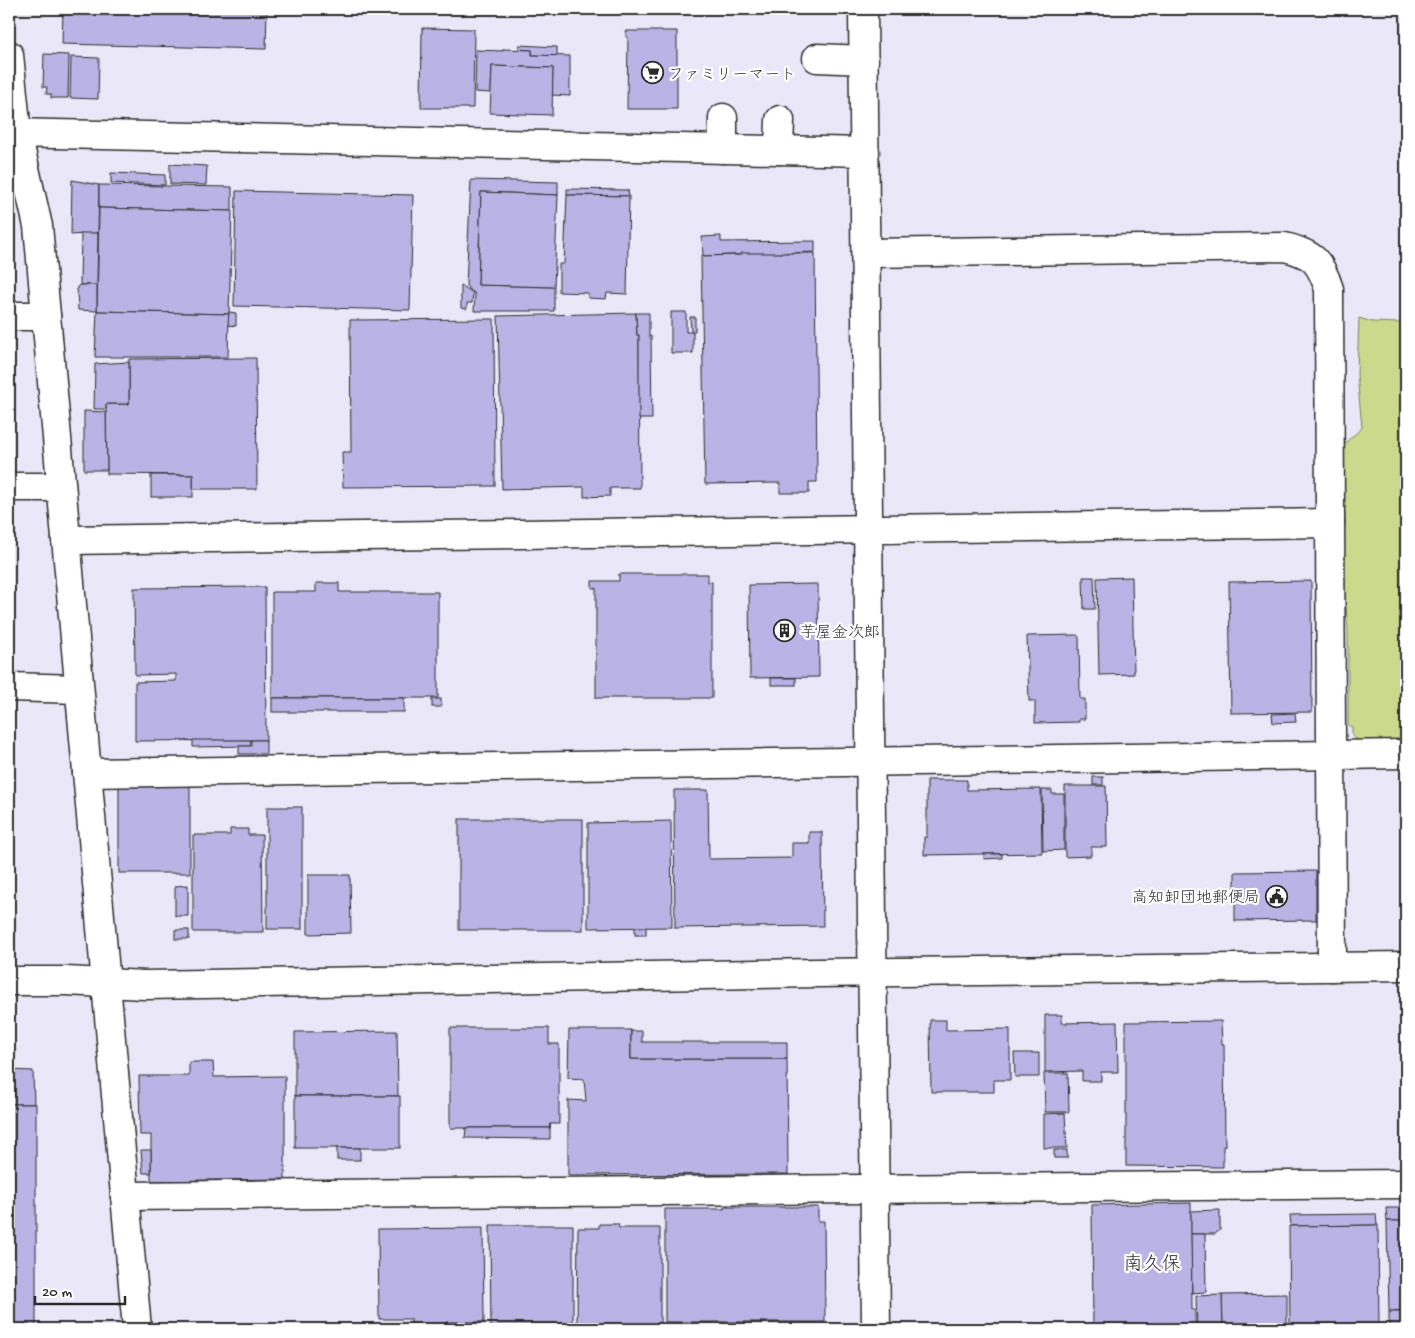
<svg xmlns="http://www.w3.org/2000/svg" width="1415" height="1338" viewBox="0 0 1415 1338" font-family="'Gochi Hand','Klee One',sans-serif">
<rect width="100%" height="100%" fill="#eae8f8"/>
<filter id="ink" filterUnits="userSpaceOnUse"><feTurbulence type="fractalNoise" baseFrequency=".02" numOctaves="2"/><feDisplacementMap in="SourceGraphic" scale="10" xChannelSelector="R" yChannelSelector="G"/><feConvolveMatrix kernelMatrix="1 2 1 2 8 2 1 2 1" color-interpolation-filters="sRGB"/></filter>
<g filter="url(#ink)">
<!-- green -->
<polygon fill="#cbd98d" stroke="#7b825c" points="1359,318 1372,322 1400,323 1406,332 1406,743 1362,743 1352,736 1352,727 1348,725 1348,630 1343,570 1345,517 1343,463 1345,443 1362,428 1357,374"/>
<!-- building -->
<g fill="#bab4e6" stroke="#2b2b2b">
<polygon points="63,9 267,9 266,49 62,44"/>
<polygon points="422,28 474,29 473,108 421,108"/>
<polygon points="626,31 677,31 677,109 627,109 628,37 626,37"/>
<polygon points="519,45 557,47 557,56 532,55 532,50 519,49"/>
<polygon points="503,49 532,50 532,55 570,56 570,96 552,95 553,68 492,66 491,93 475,92 476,50 503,51"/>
<polygon points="44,54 69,55 68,98 51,98 51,94 46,94 47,87 43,87"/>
<polygon points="71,57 99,58 98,99 70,98"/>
<polygon points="492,66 553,68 552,115 490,113"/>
<polygon points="170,164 207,166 206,185 170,184"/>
<polygon points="111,173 165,175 165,185 111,183"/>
<polygon points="72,180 99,185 98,233 71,235"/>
<polygon points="471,180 558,182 558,195 481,192 478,285 554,287 554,311 474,311 475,294 466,286"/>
<polygon points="99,185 232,187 232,211 99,208"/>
<polygon points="567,189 628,190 629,196 567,195"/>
<polygon points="236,191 413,195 410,310 234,306"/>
<polygon points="481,192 558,195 554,287 478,285"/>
<polygon points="567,195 629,196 627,294 607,293 606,299 588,298 588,293 559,292 559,264 564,264"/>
<polygon points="99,208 232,211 229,314 97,311"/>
<polygon points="81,233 98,233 97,285 80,285"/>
<polygon points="721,236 721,242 815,241 815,252 703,256 702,237"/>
<polygon points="741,253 815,253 817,482 809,482 809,493 780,493 780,483 705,484 701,256 741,255"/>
<polygon points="80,285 97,285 97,311 78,310 77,287"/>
<polygon points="461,285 473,293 472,303 467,303 467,309 461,308"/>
<polygon points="97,311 229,314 228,357 95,357"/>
<polygon points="229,312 236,313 236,326 228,325"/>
<polygon points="671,312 686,312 686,332 693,332 693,353 671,353"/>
<polygon points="636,313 637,335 639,335 640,488 610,488 610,496 584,497 584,487 502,489 498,316"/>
<polygon points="636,313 649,313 649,337 651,336 652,419 639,419 639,335 637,335"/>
<polygon points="690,317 695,317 695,331 691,331"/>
<polygon points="494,319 495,486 343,487 342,452 351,452 350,320"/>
<polygon points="256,358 257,489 193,489 193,475 107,474 106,404 129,404 129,359"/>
<polygon points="129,362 129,404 106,404 106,409 94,409 95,364"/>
<polygon points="84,411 106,412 107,470 84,470"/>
<rect x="151" y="475" width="42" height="22"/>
<polygon points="619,574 708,574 708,582 712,582 712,698 596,698 596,588 592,588 592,581 619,581"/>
<polygon points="1083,577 1094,577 1095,609 1084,609"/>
<polygon points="1132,577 1134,674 1099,675 1097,578"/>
<polygon points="1311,581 1312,712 1231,713 1229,582"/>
<polygon points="316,583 339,583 339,592 438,592 438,698 272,698 272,592 316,592"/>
<polygon points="818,584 819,677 750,678 749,585"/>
<polygon points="265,587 266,740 135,741 135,682 176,681 176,674 135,675 134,588"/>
<polygon points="1077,635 1079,637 1080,699 1085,699 1085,719 1079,719 1079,722 1035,723 1035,701 1029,701 1027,636"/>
<rect x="771" y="678" width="25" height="7"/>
<rect x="272" y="698" width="132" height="14"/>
<rect x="432" y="699" width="9" height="8"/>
<polygon points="1295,713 1296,722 1273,723 1272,714"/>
<polygon points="193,740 251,740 251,746 193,747"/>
<polygon points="251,740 266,740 266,754 239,754 239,746 251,746"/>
<rect x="1093" y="777" width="10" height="8"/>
<polygon points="927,780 967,780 967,790 1041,789 1042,853 924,855 924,837 927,837"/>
<rect x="119" y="785" width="71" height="88"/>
<polygon points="1065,786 1106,786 1107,847 1091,847 1091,856 1065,857"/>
<polygon points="674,790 708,790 709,859 792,858 792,843 809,843 809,832 822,832 823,926 675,928"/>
<polygon points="1042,790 1052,790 1052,794 1064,794 1064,850 1043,851"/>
<rect x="267" y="807" width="35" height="122"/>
<rect x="459" y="819" width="124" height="111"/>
<polygon points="671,821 672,927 588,928 588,823"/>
<polygon points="230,829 248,829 248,835 262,835 263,932 193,932 193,835 230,835"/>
<polygon points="984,854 1002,854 1002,858 984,859"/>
<polygon points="1316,871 1316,920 1235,921 1235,872"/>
<polygon points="308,875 350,875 351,933 308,934"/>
<polygon points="188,885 188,916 175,916 175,886"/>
<rect x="635" y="927" width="11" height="8"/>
<rect x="175" y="930" width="14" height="9"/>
<polygon points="1045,1015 1062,1015 1062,1023 1117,1022 1118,1072 1101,1072 1101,1081 1082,1081 1082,1071 1045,1072"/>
<polygon points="930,1020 946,1020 946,1030 1010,1029 1010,1080 994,1080 994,1092 931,1092"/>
<polygon points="1221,1021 1222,1044 1224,1044 1225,1146 1223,1146 1223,1167 1126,1166 1126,1022"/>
<polygon points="450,1028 549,1028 549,1044 559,1044 559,1124 550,1124 550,1128 450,1128"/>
<polygon points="569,1030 631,1030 631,1059 787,1059 788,1174 568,1175 568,1100 586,1101 584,1079 568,1078"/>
<polygon points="397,1031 398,1096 295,1096 295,1032"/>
<polygon points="631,1031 642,1031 642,1042 787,1042 787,1059 631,1059"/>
<polygon points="1014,1053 1039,1053 1039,1077 1015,1077"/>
<polygon points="189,1062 213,1062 214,1077 285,1076 285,1179 151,1181 151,1135 140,1135 139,1076 189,1076"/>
<polygon points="9,1070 33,1071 34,1104 9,1104"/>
<polygon points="1044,1073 1068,1073 1069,1112 1045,1112"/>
<rect x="295" y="1096" width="105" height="52"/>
<rect x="9" y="1104" width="27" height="225"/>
<polygon points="1065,1113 1067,1148 1044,1148 1044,1114"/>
<polygon points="550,1124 550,1139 465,1138 466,1128 550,1128"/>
<rect x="337" y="1148" width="23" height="12"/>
<polygon points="141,1150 151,1150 151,1173 143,1173"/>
<rect x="1054" y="1150" width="13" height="8"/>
<polygon points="1191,1203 1192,1310 1195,1310 1195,1329 1093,1329 1092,1205"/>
<polygon points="724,1207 818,1207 818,1221 824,1221 825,1322 665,1322 665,1209 724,1209"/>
<polygon points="1386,1208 1406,1208 1406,1221 1387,1221"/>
<polygon points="1220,1210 1220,1230 1215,1234 1191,1234 1191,1211"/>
<polygon points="1376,1214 1377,1225 1291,1226 1290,1215"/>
<polygon points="1387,1221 1406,1221 1406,1310 1389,1311"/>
<polygon points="599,1224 618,1224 619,1228 660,1228 660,1329 577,1329 578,1228 599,1228"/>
<polygon points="490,1225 573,1225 573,1329 491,1329"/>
<polygon points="1378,1225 1379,1329 1290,1329 1289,1226"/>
<polygon points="483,1228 484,1322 446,1322 446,1326 411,1327 411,1319 379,1319 378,1229"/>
<polygon points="1191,1234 1205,1234 1206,1292 1192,1293"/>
<polygon points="1287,1294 1287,1329 1223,1329 1222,1295"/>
<polygon points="1222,1295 1223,1329 1197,1329 1196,1296"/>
<rect x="1389" y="1312" width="17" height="17"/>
</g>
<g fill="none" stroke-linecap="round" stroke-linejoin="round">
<defs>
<g id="minor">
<polyline points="863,9 876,1329"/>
<polyline points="9,55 17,133 38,226 137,1329"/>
<polyline points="817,58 864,60"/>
<polyline points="723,118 723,149"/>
<polyline points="9,133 865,152"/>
<polyline points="779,150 780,120"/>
<path d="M866,253L1285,247C1313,254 1320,261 1329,289L1332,967"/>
<polyline points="9,316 46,316"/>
<polyline points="9,487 61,487"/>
<polyline points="66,540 1330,523"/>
<polyline points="9,687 79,689"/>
<polyline points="87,773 1406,754"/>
<polyline points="9,981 66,981 145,985 818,973 1406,966"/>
<polyline points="125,1196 1406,1184"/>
</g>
</defs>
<!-- minor casing -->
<use href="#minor" stroke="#2b2b2b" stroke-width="31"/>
<!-- minor -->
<use href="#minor" stroke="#fff" stroke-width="28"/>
</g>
</g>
<!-- icons -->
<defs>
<symbol id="supermarket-ring" viewBox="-11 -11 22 22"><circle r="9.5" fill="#fff" stroke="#2b2b2b" stroke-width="1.5"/><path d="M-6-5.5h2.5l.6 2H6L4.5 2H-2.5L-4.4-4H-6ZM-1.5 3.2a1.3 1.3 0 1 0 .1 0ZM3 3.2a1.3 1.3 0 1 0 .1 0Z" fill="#2b2b2b"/></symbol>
<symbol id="building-ring" viewBox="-11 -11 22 22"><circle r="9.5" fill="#fff" stroke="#2b2b2b" stroke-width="1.5"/><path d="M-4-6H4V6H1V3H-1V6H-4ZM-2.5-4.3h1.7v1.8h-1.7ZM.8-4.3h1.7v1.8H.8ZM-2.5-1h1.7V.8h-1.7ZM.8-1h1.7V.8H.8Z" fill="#2b2b2b"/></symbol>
<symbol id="civic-ring" viewBox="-11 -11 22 22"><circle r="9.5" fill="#fff" stroke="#2b2b2b" stroke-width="1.5"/><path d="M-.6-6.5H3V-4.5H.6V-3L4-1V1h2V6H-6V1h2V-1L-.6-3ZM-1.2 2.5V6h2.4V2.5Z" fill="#2b2b2b"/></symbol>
</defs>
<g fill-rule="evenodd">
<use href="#supermarket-ring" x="640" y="60" width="25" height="25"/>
<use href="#building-ring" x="772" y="618" width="25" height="25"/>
<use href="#civic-ring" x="1264" y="884" width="25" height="25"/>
</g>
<g text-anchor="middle" stroke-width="4.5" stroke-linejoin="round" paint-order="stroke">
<!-- poi labels -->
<g font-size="16" fill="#2b2b2b" stroke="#fff" text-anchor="start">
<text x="668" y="79">ファミリーマート</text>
<text x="800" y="637">芋屋金次郎</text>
<text x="1260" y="902" text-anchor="end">高知卸団地郵便局</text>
</g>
<!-- quarter labels -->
<g font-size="19" fill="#2b2b2b" stroke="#fff">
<text x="1152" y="1269">南久保</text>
</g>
</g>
<!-- margin -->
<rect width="1415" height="1338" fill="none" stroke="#fff" stroke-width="30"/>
<rect x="15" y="15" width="1385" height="1308" fill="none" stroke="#2b2b2b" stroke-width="2" filter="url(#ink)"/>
<!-- scale -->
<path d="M35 1296v8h90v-8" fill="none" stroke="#2b2b2b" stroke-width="2.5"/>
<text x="42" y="1296" font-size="15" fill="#2b2b2b" stroke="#ffffff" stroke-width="4" paint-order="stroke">20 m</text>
</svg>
